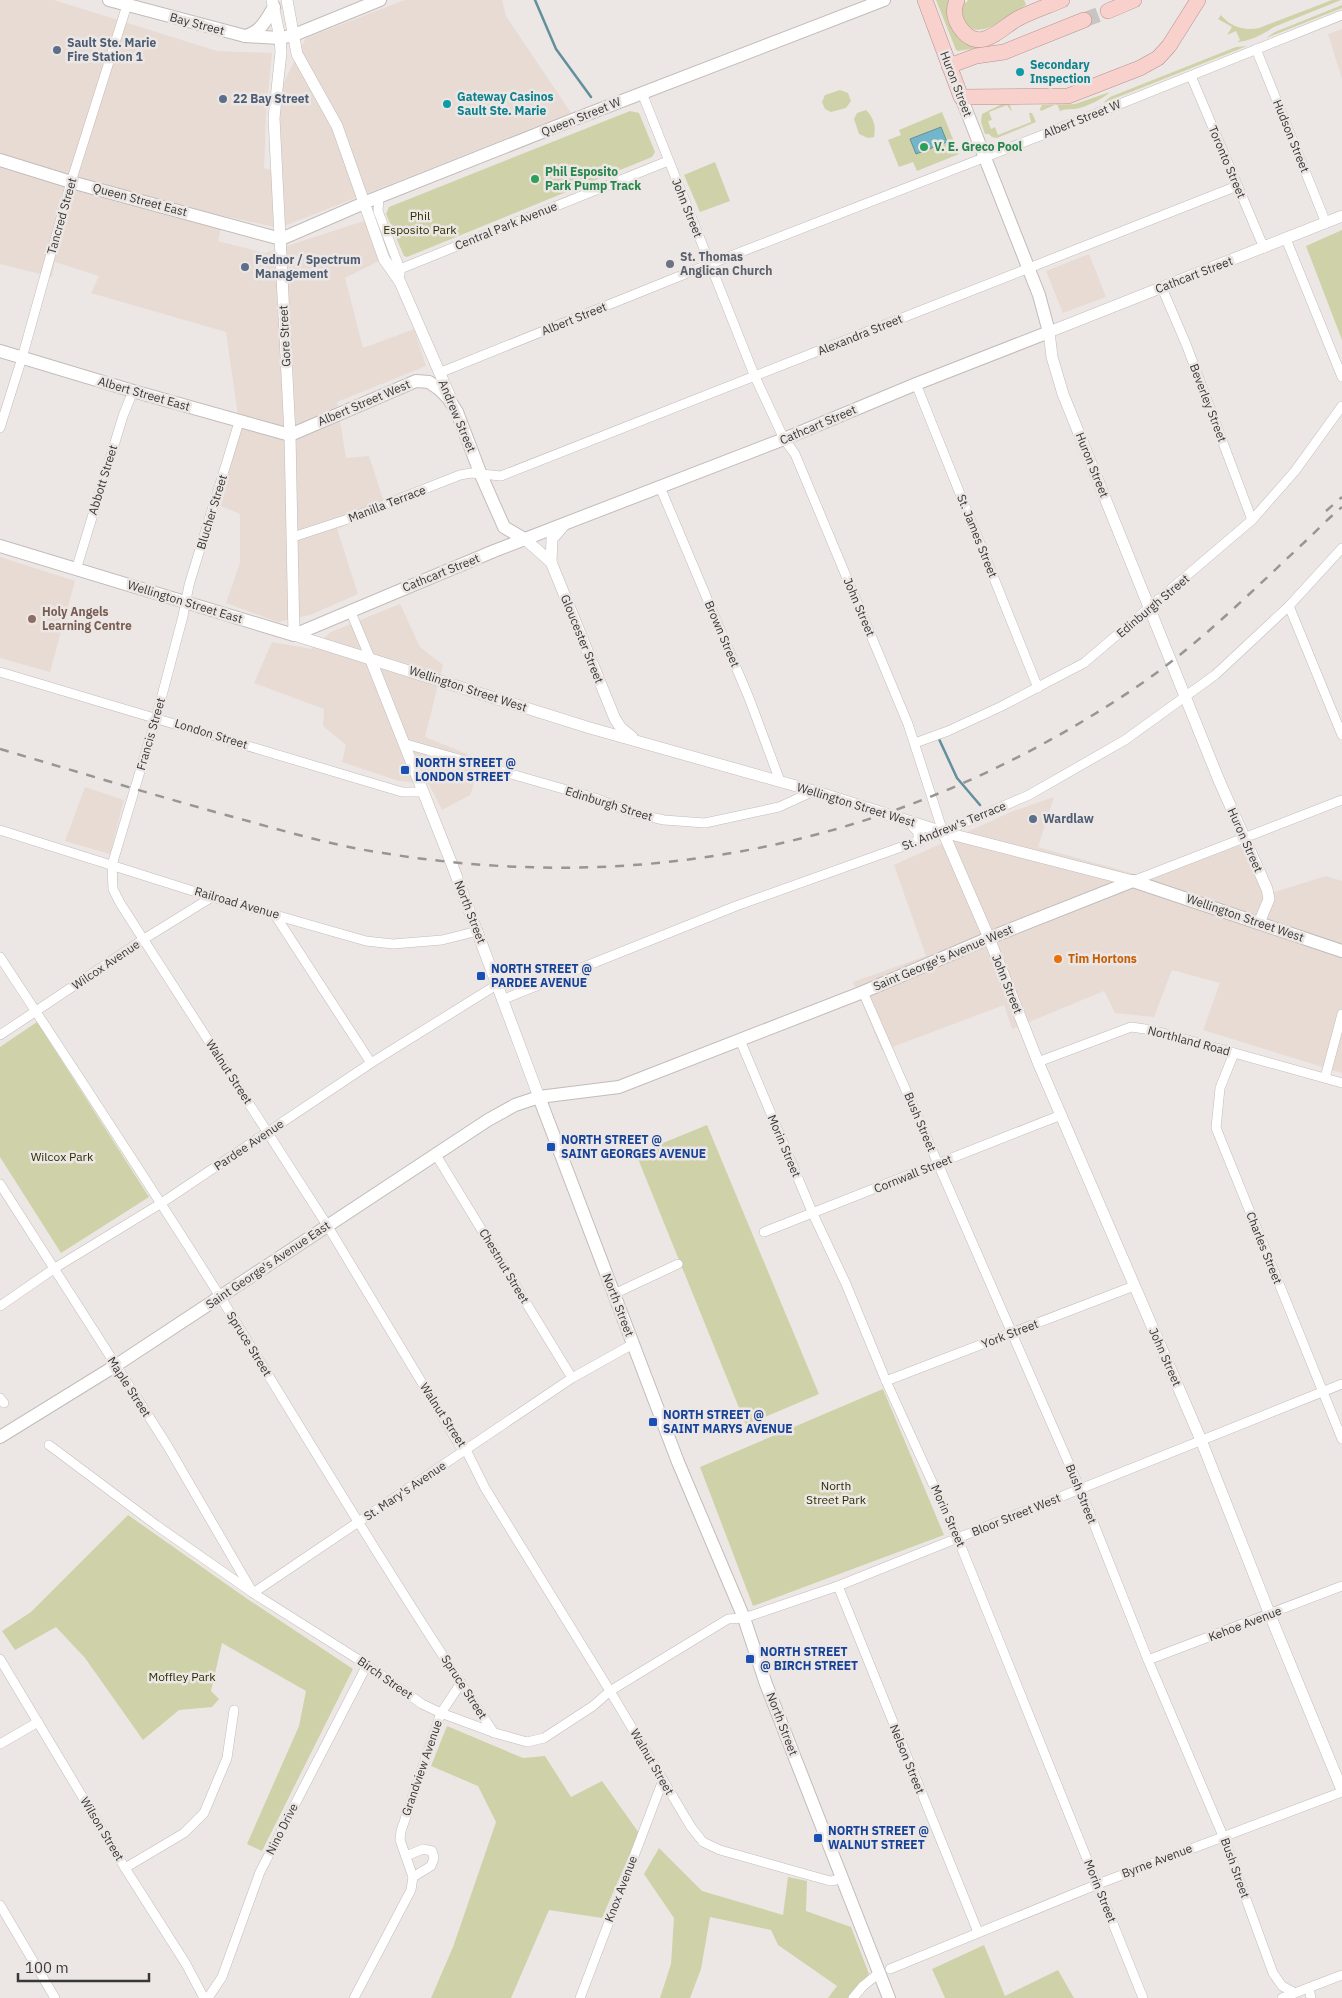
<svg xmlns="http://www.w3.org/2000/svg" width="1342" height="1998" viewBox="0 0 1342 1998" font-family="'IBM Plex Sans',sans-serif">
<rect width="100%" height="100%" fill="#ece7e4"/>
<!-- built -->
<g fill="#e7dbd4">
<polygon points="0,0 54,0 217,51 272,53 266,115 264,168 282,173 279,104 282,86 306,38 405,0 502,0 506,16 571,113 279,228 224,216 218,241 265,253 364,221 385,258 345,278 363,348 414,329 426,366 337,402 346,458 369,456 386,508 337,529 358,594 310,615 278,622 226,603 240,563 240,514 221,506 235,448 238,416 226,332 91,293 99,276 55,262 52,277 0,264"/>
<polygon points="1342,29 1342,79 1328,34"/>
<polygon points="1089,254 1106,297 1063,313 1046,271"/>
<polygon points="0,557 75,581 50,672 0,658"/>
<polygon points="400,604 420,647 443,665 425,737 482,760 470,795 442,810 429,784 399,781 342,762 346,745 323,726 324,709 254,683 272,642 311,649 331,632"/>
<polygon points="85,787 124,800 110,854 65,841"/>
<polygon points="1054,797 1038,847 1152,879 1243,844 1265,895 1326,876 1342,881 1342,1073 1203,1030 1220,983 1172,970 1154,1017 1115,1013 1104,991 1012,1029 1004,1005 882,1051 853,982 926,956 894,865 1011,812"/>
</g>
<!-- green -->
<g fill="#cfd2a8">
<polygon points="936,0 949,0 947,11 986,43 988,48 977,48 958,51 956,50"/>
<path d="M968,0H1024L1026,5C1012,13 980,42 967,24C961,16 961,10 964,1L966,3Z"/>
<path d="M1332,0H1341L1274,27C1262,35 1251,41 1237,42L1240,40L1236,31L1227,35L1232,27L1218,19L1221,15C1231,27 1244,31 1259,28Z"/>
<polygon points="1342,5 1342,8 1266,38 1275,32"/>
<polygon points="1247,46 1103,103 1110,97 1236,47"/>
<polygon points="840,90 848,93 851,101 846,108 831,112 825,109 822,102 825,95"/>
<path d="M1110,92C1102,99 1092,104 1080,108C1073,110 1067,108 1060,111L1057,104L1041,111L1040,109L1042,105L1075,104Z"/>
<polygon points="1004,103 1010,105 1012,112 1007,105 989,112 992,120 988,121 991,129 995,127 998,135 1031,122 1029,113 1032,113 1036,122 997,138 992,137 989,134 985,134 981,122 982,114"/>
<path d="M866,110C874,118 876,126 874,137L868,138L859,134L854,119L857,113Z"/>
<polygon points="630,111 639,113 655,152 652,157 407,257 404,256 386,214 389,207"/>
<polygon points="942,112 959,154 917,171 913,162 899,167 888,140 901,135 899,130"/>
<polygon points="715,162 730,201 700,212 684,175"/>
<polygon points="1342,230 1342,340 1306,246"/>
<polygon points="37,1022 149,1197 61,1253 0,1157 0,1047"/>
<polygon points="707,1125 819,1394 746,1425 636,1154"/>
<polygon points="883,1389 944,1535 753,1606 700,1467"/>
<polygon points="128,1515 246,1598 353,1669 262,1851 247,1844 299,1726 306,1691 222,1643 211,1691 219,1699 212,1707 179,1710 143,1740 85,1658 56,1627 15,1650 2,1631 31,1612"/>
<polygon points="447,1726 523,1758 545,1756 571,1797 602,1781 639,1833 602,1918 549,1910 511,1998 431,1998 453,1947 496,1822 478,1786 431,1766"/>
<polygon points="659,1848 702,1891 783,1915 788,1877 807,1881 806,1911 851,1927 869,1974 850,1998 828,1998 837,1986 778,1945 771,1930 710,1917 701,1969 690,1998 660,1998 671,1964 674,1918 644,1874"/>
<polygon points="984,1945 1005,1996 1058,1970 1074,1998 945,1998 932,1969"/>
</g>
<!-- water -->
<polygon fill="#73b6c9" stroke="#62909d" points="941,127 947,142 916,154 910,139"/>
<g fill="none" stroke-linecap="round" stroke-linejoin="round">
<!-- stream -->
<g stroke="#62909d" stroke-width="2.5">
<polyline points="535,0 556,49 591,97"/>
<polyline points="939,739 957,778 980,805"/>
</g>
<!-- trunk-tunnel -->
<polyline stroke="#c8c4c1" stroke-width="15" stroke-dasharray="15 8" stroke-linecap="butt" points="1084,20 1108,11"/>
<defs>
<g id="minor">
<polyline points="1256,49 1326,223"/>
<polyline points="1191,76 1264,248"/>
<polyline points="642,93 755,377 784,439 795,454 908,724 943,832"/>
<polyline points="379,197 378,211 400,269 400,275"/>
<polyline points="1286,239 1342,377"/>
<polyline points="400,269 668,161"/>
<polyline points="1162,288 1186,344 1252,520"/>
<polyline points="439,373 710,264 1045,134 1342,15"/>
<polyline points="916,384 1038,688"/>
<polyline points="239,422 189,585 183,616 156,718 112,865 113,889 120,903 327,1225 460,1446 466,1450 485,1488 610,1691 691,1827 703,1842 720,1850 830,1881 842,1879"/>
<polyline points="0,428 22,358 71,182 127,5"/>
<polyline points="660,487 749,698 780,781"/>
<path d="M293,537L348,519L460,475L471,473L501,476C747,381 991,281 1237,186"/>
<polyline points="76,570 123,416 133,391"/>
<polyline points="1289,606 1342,735"/>
<polyline points="350,610 370,658"/>
<polyline points="0,672 402,792 423,792"/>
<polyline points="915,743 948,731 1002,706 1084,663 1252,520 1295,471 1342,406"/>
<polyline points="406,744 595,798 633,813 664,820 705,823 779,807 814,791"/>
<polyline points="0,830 212,897 366,941 393,944 442,940 478,931"/>
<polyline points="1133,881 1342,800"/>
<polyline points="275,915 371,1063"/>
<path d="M0,957C74,1070 149,1183 221,1298C311,1444 398,1591 494,1733"/>
<polyline points="863,992 1080,1489 1148,1660 1223,1836 1273,1973 1282,1986 1295,1993"/>
<polyline points="504,999 736,906 943,832 1029,795 1125,740 1215,675 1289,606 1342,548"/>
<polyline points="0,1035 144,939 212,897"/>
<polyline points="740,1040 813,1214 846,1284 886,1381 958,1539 1143,1998"/>
<polyline points="1234,1053 1220,1088 1216,1128 1342,1439"/>
<polyline points="1038,1062 1131,1027 1152,1030 1342,1083"/>
<polyline points="1325,1078 1342,1014"/>
<polyline points="436,1155 572,1378"/>
<polyline points="0,1184 167,1445 253,1593 572,1378 633,1344"/>
<polyline points="764,1232 1061,1115"/>
<polyline points="614,1294 678,1264"/>
<polyline points="0,1306 55,1268 160,1204 371,1063 498,984"/>
<polyline points="886,1381 1134,1286"/>
<polyline points="0,1398 4,1403"/>
<polyline points="49,1445 156,1525 253,1593 367,1665 422,1704 441,1713 495,1733 527,1742 544,1738 593,1706 610,1691 728,1619 744,1618 838,1586 1342,1384"/>
<polyline points="838,1586 978,1932"/>
<polyline points="0,1659 125,1868 186,1964 204,1998"/>
<polyline points="1148,1660 1342,1586"/>
<polyline points="0,1744 38,1722"/>
<polyline points="406,1856 423,1849 432,1851 434,1858 431,1866 413,1877"/>
<polyline points="125,1868 184,1833 204,1813 227,1758 234,1710"/>
<polyline points="0,1905 55,1998"/>
<polyline points="890,1969 1098,1884 1342,1792"/>
<polyline points="1309,1988 1311,1998"/>
<polyline points="208,1998 222,1977 260,1872 367,1665"/>
<polyline points="354,1998 411,1890 413,1877 400,1840 401,1831 441,1713 461,1683"/>
<polyline points="580,1998 663,1780"/>
<polyline points="853,1998 863,1986 879,1973"/>
<polyline points="1282,1998 1342,1975"/>
</g>
<g id="tertiary">
<polyline points="272,0 280,38 281,52 274,118 290,435 294,635 590,728 814,791 943,832 1133,881"/>
<polyline points="287,0 297,54 337,126 384,259 400,282 451,399"/>
<polyline points="526,540 551,562 615,719 621,728 632,737"/>
<polyline points="551,562 552,539 565,524"/>
<polyline points="370,658 451,862 539,1097"/>
<polyline points="910,822 919,832 919,841"/>
<polyline points="943,832 989,938 1038,1062 1201,1440 1270,1615 1342,1790"/>
<polyline points="1259,923 1269,899 1267,889 1218,778 1063,394 1052,357 1049,332 1342,216"/>
</g>
<g id="secondary">
<polyline points="109,0 245,36 280,38 294,35 380,0"/>
<path d="M245,36C261,32 266,20 274,7"/>
<polyline points="0,160 71,182 281,239 371,200 575,119 884,0"/>
<polyline points="0,351 133,391 290,435 416,381 429,382 439,389 448,398 457,412 481,475 504,527 526,540"/>
<polyline points="0,546 294,635 494,551 784,439 916,384 1049,332 1039,295 961,97"/>
<polyline points="539,1097 678,1462 744,1618 766,1684 889,1998"/>
<polyline points="0,1437 115,1366 488,1120 515,1105 539,1097 619,1087 863,992 989,938 1133,881 1342,951"/>
</g>
<g id="trunk">
<polyline points="925,0 961,97 1068,96 1140,68 1158,58 1169,46 1198,0"/>
<path d="M957,0C953,9 954,18 959,26C979,57 1001,27 1019,18C1033,11 1048,6 1062,0"/>
<polyline points="1108,11 1134,0"/>
<polyline points="949,66 976,56 1004,52 1084,20"/>
</g>
</defs>
<!-- minor casing -->
<use href="#minor" stroke="#c1bcba" stroke-width="10"/>
<!-- tertiary casing -->
<use href="#tertiary" stroke="#c1bcba" stroke-width="12"/>
<!-- secondary casing -->
<use href="#secondary" stroke="#c1bcba" stroke-width="14"/>
<!-- trunk casing -->
<use href="#trunk" stroke="#b4938f" stroke-width="16"/>
<!-- minor -->
<use href="#minor" stroke="#fff" stroke-width="9"/>
<!-- tertiary -->
<use href="#tertiary" stroke="#fff" stroke-width="11"/>
<!-- secondary -->
<use href="#secondary" stroke="#fff" stroke-width="12"/>
<!-- trunk -->
<use href="#trunk" stroke="#f8d0cc" stroke-width="15"/>
<!-- rail -->
<g stroke="#989592" stroke-width="2.5" stroke-dasharray="9 9" stroke-linecap="butt">
<polyline points="1326,511 1342,497"/>
<path d="M0,749C75,771 150,794 226,815C278,829 329,845 383,853C651,897 905,842 1132,690C1197,647 1253,590 1310,537C1320,527 1331,516 1342,507"/>
</g>
</g>
<!-- markers -->
<g fill="#5c6f8a" stroke="#ece7e4" stroke-width="2">
<circle cx="57" cy="50" r="5"/>
<circle cx="223" cy="99" r="5"/>
<circle cx="245" cy="267" r="5"/>
<circle cx="1033" cy="819" r="5"/>
</g>
<g fill="#0f9aa8" stroke="#ece7e4" stroke-width="2">
<circle cx="1020" cy="72" r="5"/>
<circle cx="447" cy="104" r="5"/>
</g>
<g fill="#2e9e5b" stroke="#ece7e4" stroke-width="2">
<circle cx="924" cy="147" r="5"/>
<circle cx="535" cy="179" r="5"/>
</g>
<circle fill="#6b7280" stroke="#ece7e4" stroke-width="2" cx="670" cy="264" r="5"/>
<circle fill="#8d6e63" stroke="#ece7e4" stroke-width="2" cx="32" cy="619" r="5"/>
<g fill="#1a4fb4" stroke="#ece7e4" stroke-width="2">
<rect x="400" y="765" width="10" height="10" rx="2.5"/>
<rect x="476" y="971" width="10" height="10" rx="2.5"/>
<rect x="546" y="1142" width="10" height="10" rx="2.5"/>
<rect x="648" y="1417" width="10" height="10" rx="2.5"/>
<rect x="745" y="1654" width="10" height="10" rx="2.5"/>
<rect x="813" y="1833" width="10" height="10" rx="2.5"/>
</g>
<circle fill="#e8710a" stroke="#ece7e4" stroke-width="2" cx="1058" cy="959" r="5"/>
<g text-anchor="middle" stroke-width="5" stroke-linejoin="round" paint-order="stroke">
<!-- street labels -->
<g font-size="12" fill="#393836" stroke="#ece7e4">
<text transform="translate(197 24) rotate(15)" y="4">Bay Street</text>
<text transform="translate(956 84) rotate(69)" y="4">Huron Street</text>
<text transform="translate(581 117) rotate(-22)" y="4">Queen Street W</text>
<text transform="translate(1082 119) rotate(-22)" y="4">Albert Street W</text>
<text transform="translate(1291 136) rotate(68)" y="4">Hudson Street</text>
<text transform="translate(1227 162) rotate(67)" y="4">Toronto Street</text>
<text transform="translate(140 200) rotate(15)" y="4">Queen Street East</text>
<text transform="translate(687 208) rotate(68)" y="4">John Street</text>
<text transform="translate(62 216) rotate(-74)" y="4">Tancred Street</text>
<text transform="translate(506 226) rotate(-22)" y="4">Central Park Avenue</text>
<text transform="translate(1194 275) rotate(-21)" y="4">Cathcart Street</text>
<text transform="translate(574 319) rotate(-22)" y="4">Albert Street</text>
<text transform="translate(860 335) rotate(-22)" y="4">Alexandra Street</text>
<text transform="translate(285 336) rotate(-93)" y="4">Gore Street</text>
<text transform="translate(144 394) rotate(16)" y="4">Albert Street East</text>
<text transform="translate(364 403) rotate(-23)" y="4">Albert Street West</text>
<text transform="translate(1208 403) rotate(69)" y="4">Beverley Street</text>
<text transform="translate(457 416) rotate(67)" y="4">Andrew Street</text>
<text transform="translate(818 425) rotate(-23)" y="4">Cathcart Street</text>
<text transform="translate(1092 465) rotate(68)" y="4">Huron Street</text>
<text transform="translate(103 480) rotate(-73)" y="4">Abbott Street</text>
<text transform="translate(387 504) rotate(-21)" y="4">Manilla Terrace</text>
<text transform="translate(212 512) rotate(-73)" y="4">Blucher Street</text>
<text transform="translate(977 536) rotate(68)" y="4">St. James Street</text>
<text transform="translate(441 573) rotate(-22)" y="4">Cathcart Street</text>
<text transform="translate(185 602) rotate(17)" y="4">Wellington Street East</text>
<text transform="translate(1153 606) rotate(-40)" y="4">Edinburgh Street</text>
<text transform="translate(859 607) rotate(67)" y="4">John Street</text>
<text transform="translate(722 634) rotate(67)" y="4">Brown Street</text>
<text transform="translate(582 639) rotate(68)" y="4">Gloucester Street</text>
<text transform="translate(468 689) rotate(18)" y="4">Wellington Street West</text>
<text transform="translate(151 734) rotate(-74)" y="4">Francis Street</text>
<text transform="translate(211 734) rotate(17)" y="4">London Street</text>
<text transform="translate(609 804) rotate(17)" y="4">Edinburgh Street</text>
<text transform="translate(856 805) rotate(17)" y="4">Wellington Street West</text>
<text transform="translate(954 826) rotate(-22)" y="4">St. Andrew's Terrace</text>
<text transform="translate(1245 840) rotate(66)" y="4">Huron Street</text>
<text transform="translate(237 903) rotate(16)" y="4">Railroad Avenue</text>
<text transform="translate(470 912) rotate(69)" y="4">North Street</text>
<text transform="translate(1245 918) rotate(19)" y="4">Wellington Street West</text>
<text transform="translate(943 958) rotate(-23)" y="4">Saint George's Avenue West</text>
<text transform="translate(106 965) rotate(-34)" y="4">Wilcox Avenue</text>
<text transform="translate(1007 984) rotate(68)" y="4">John Street</text>
<text transform="translate(1189 1041) rotate(15)" y="4">Northland Road</text>
<text transform="translate(229 1072) rotate(57)" y="4">Walnut Street</text>
<text transform="translate(920 1122) rotate(67)" y="4">Bush Street</text>
<text transform="translate(249 1145) rotate(-34)" y="4">Pardee Avenue</text>
<text transform="translate(784 1146) rotate(67)" y="4">Morin Street</text>
<text transform="translate(913 1174) rotate(-22)" y="4">Cornwall Street</text>
<text transform="translate(1264 1248) rotate(68)" y="4">Charles Street</text>
<text transform="translate(268 1265) rotate(-34)" y="4">Saint George's Avenue East</text>
<text transform="translate(504 1266) rotate(59)" y="4">Chestnut Street</text>
<text transform="translate(618 1305) rotate(69)" y="4">North Street</text>
<text transform="translate(1010 1334) rotate(-21)" y="4">York Street</text>
<text transform="translate(249 1344) rotate(58)" y="4">Spruce Street</text>
<text transform="translate(1165 1357) rotate(66)" y="4">John Street</text>
<text transform="translate(129 1387) rotate(57)" y="4">Maple Street</text>
<text transform="translate(443 1415) rotate(57)" y="4">Walnut Street</text>
<text transform="translate(405 1491) rotate(-34)" y="4">St. Mary's Avenue</text>
<text transform="translate(1081 1494) rotate(68)" y="4">Bush Street</text>
<text transform="translate(1016 1515) rotate(-22)" y="4">Bloor Street West</text>
<text transform="translate(948 1516) rotate(66)" y="4">Morin Street</text>
<text transform="translate(1245 1624) rotate(-21)" y="4">Kehoe Avenue</text>
<text transform="translate(385 1678) rotate(35)" y="4">Birch Street</text>
<text transform="translate(464 1687) rotate(57)" y="4">Spruce Street</text>
<text transform="translate(782 1724) rotate(69)" y="4">North Street</text>
<text transform="translate(907 1759) rotate(68)" y="4">Nelson Street</text>
<text transform="translate(652 1762) rotate(60)" y="4">Walnut Street</text>
<text transform="translate(422 1768) rotate(-71)" y="4">Grandview Avenue</text>
<text transform="translate(102 1829) rotate(59)" y="4">Wilson Street</text>
<text transform="translate(282 1829) rotate(-63)" y="4">Nino Drive</text>
<text transform="translate(1157 1861) rotate(-21)" y="4">Byrne Avenue</text>
<text transform="translate(1235 1868) rotate(70)" y="4">Bush Street</text>
<text transform="translate(621 1889) rotate(-69)" y="4">Knox Avenue</text>
<text transform="translate(1100 1891) rotate(68)" y="4">Morin Street</text>
</g>
<!-- service labels -->
<g font-size="12" font-weight="bold" fill="#4e5e75" stroke="#ece7e4" text-anchor="start">
<text x="67" y="47">Sault Ste. Marie<tspan x="67" dy="14">Fire Station 1</tspan></text>
<text x="233" y="103">22 Bay Street</text>
<text x="255" y="264">Fednor / Spectrum<tspan x="255" dy="14">Management</tspan></text>
<text x="1043" y="823">Wardlaw</text>
</g>
<!-- culture labels -->
<g font-size="12" font-weight="bold" fill="#0d838f" stroke="#ece7e4" text-anchor="start">
<text x="1030" y="69">Secondary<tspan x="1030" dy="14">Inspection</tspan></text>
<text x="457" y="101">Gateway Casinos<tspan x="457" dy="14">Sault Ste. Marie</tspan></text>
</g>
<!-- leisure labels -->
<g font-size="12" font-weight="bold" fill="#27864d" stroke="#ece7e4" text-anchor="start">
<text x="934" y="151">V. E. Greco Pool</text>
<text x="545" y="176">Phil Esposito<tspan x="545" dy="14">Park Pump Track</tspan></text>
</g>
<!-- park labels -->
<g font-size="12" fill="#2d2e02" stroke="#ece7e4">
<text x="420" y="220">Phil<tspan x="420" dy="14">Esposito Park</tspan></text>
<text x="62" y="1161">Wilcox Park</text>
<text x="836" y="1490">North<tspan x="836" dy="14">Street Park</tspan></text>
<text x="182" y="1681">Moffley Park</text>
</g>
<!-- worship labels -->
<g font-size="12" font-weight="bold" fill="#5b616d" stroke="#ece7e4" text-anchor="start">
<text x="680" y="261">St. Thomas<tspan x="680" dy="14">Anglican Church</tspan></text>
</g>
<!-- education labels -->
<g font-size="12" font-weight="bold" fill="#785e54" stroke="#ece7e4" text-anchor="start">
<text x="42" y="616">Holy Angels<tspan x="42" dy="14">Learning Centre</tspan></text>
</g>
<!-- transit labels -->
<g font-size="12" font-weight="bold" fill="#164399" stroke="#ece7e4" text-anchor="start">
<text x="415" y="767">NORTH STREET @<tspan x="415" dy="14">LONDON STREET</tspan></text>
<text x="491" y="973">NORTH STREET @<tspan x="491" dy="14">PARDEE AVENUE</tspan></text>
<text x="561" y="1144">NORTH STREET @<tspan x="561" dy="14">SAINT GEORGES AVENUE</tspan></text>
<text x="663" y="1419">NORTH STREET @<tspan x="663" dy="14">SAINT MARYS AVENUE</tspan></text>
<text x="760" y="1656">NORTH STREET<tspan x="760" dy="14">@ BIRCH STREET</tspan></text>
<text x="828" y="1835">NORTH STREET @<tspan x="828" dy="14">WALNUT STREET</tspan></text>
</g>
<!-- food labels -->
<g font-size="12" font-weight="bold" fill="#c56008" stroke="#ece7e4" text-anchor="start">
<text x="1068" y="963">Tim Hortons</text>
</g>
</g>
<!-- scale -->
<path d="M18 1973v8h131v-8" fill="none" stroke="#393836" stroke-width="2.5"/>
<text x="25" y="1973" font-size="15" fill="#393836" stroke="#ece7e4" stroke-width="4" paint-order="stroke">100 m</text>
</svg>
